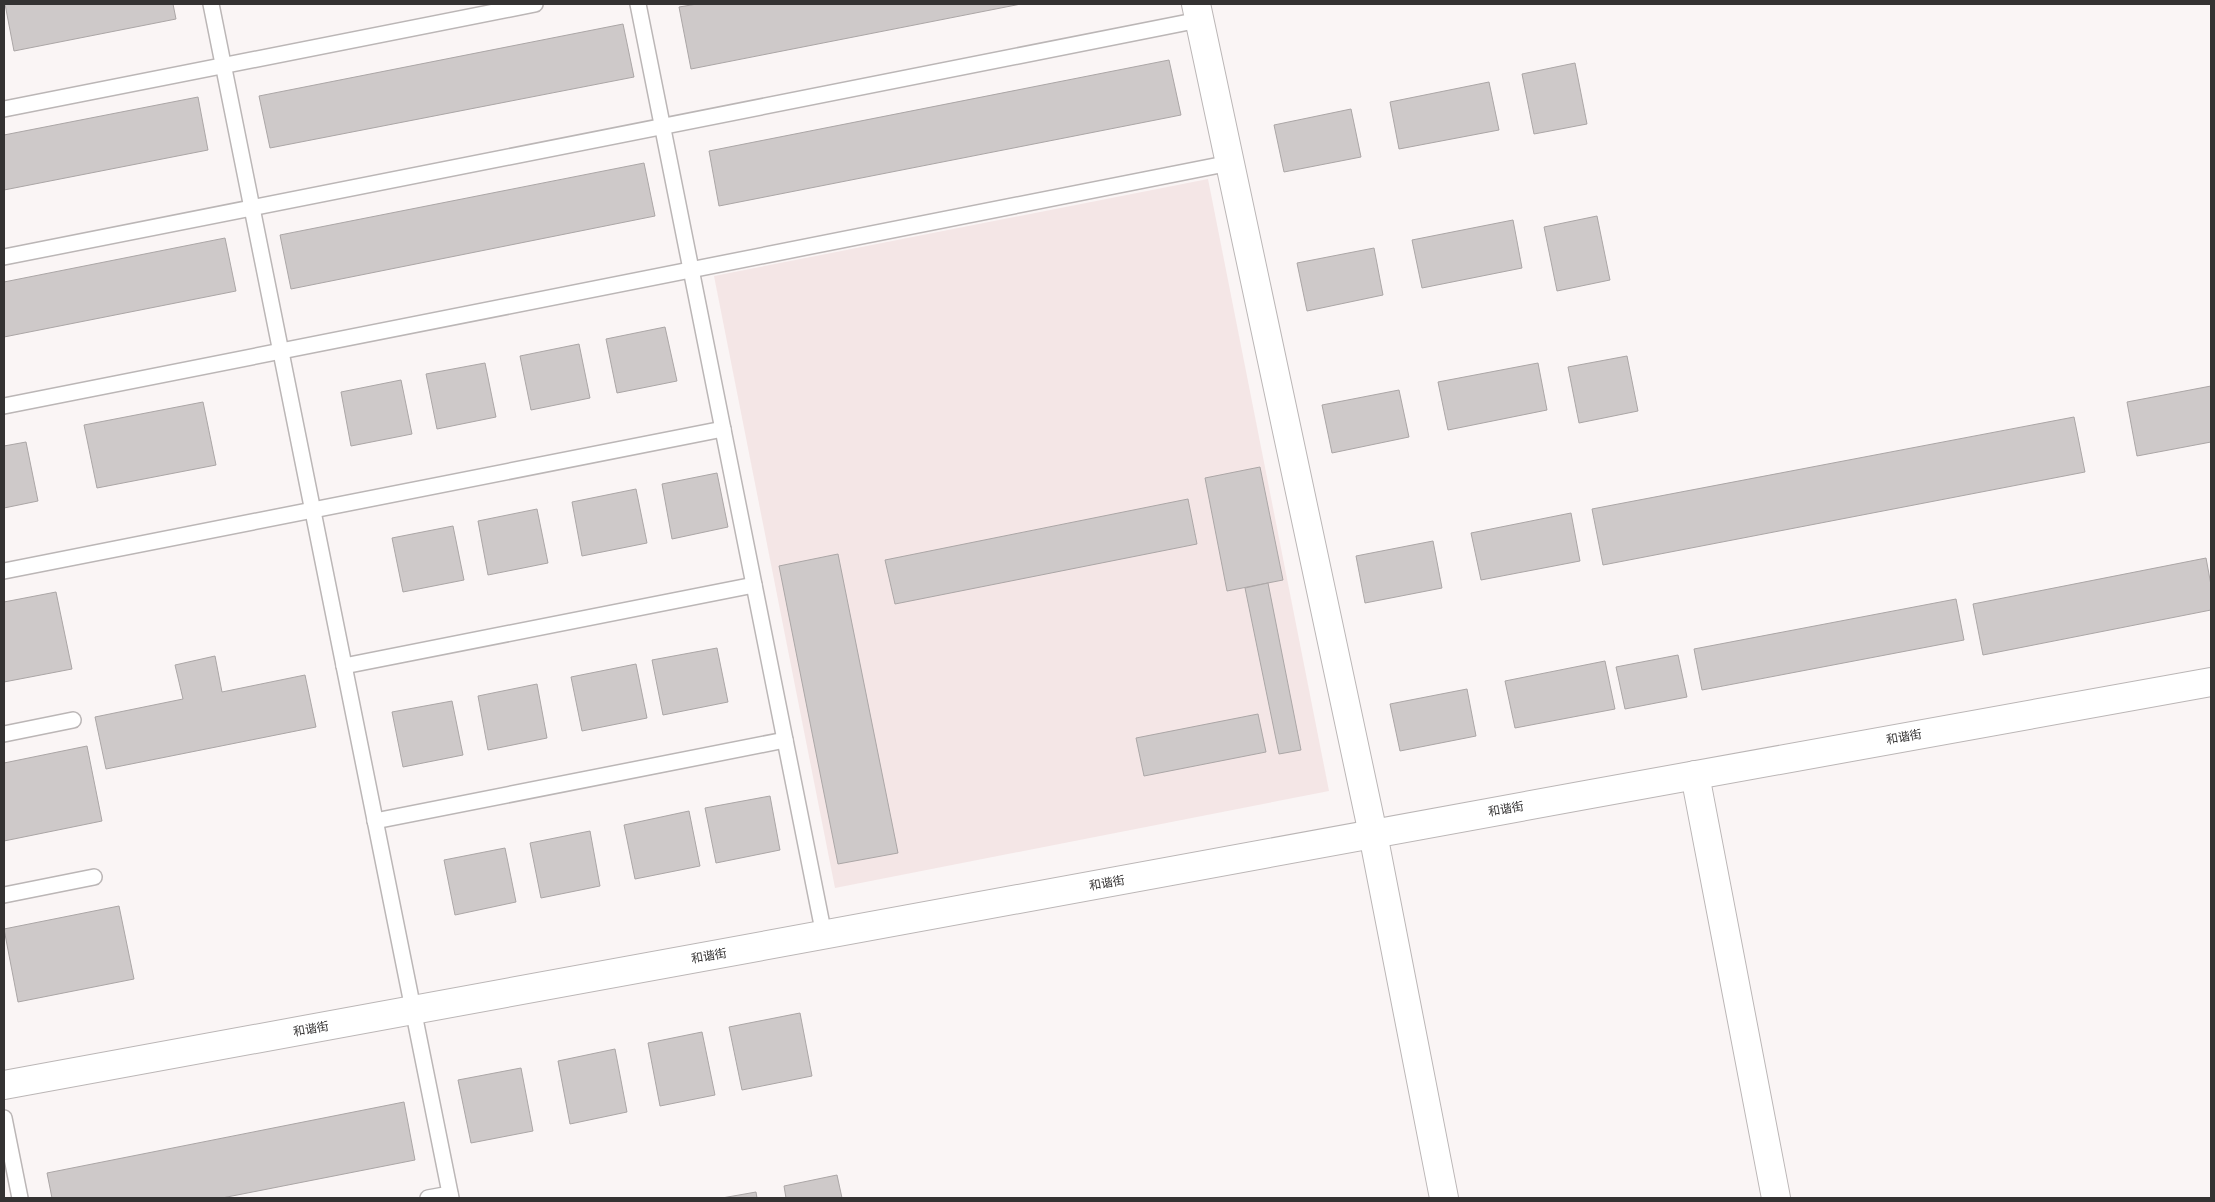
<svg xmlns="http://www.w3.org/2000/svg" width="2215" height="1202" viewBox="0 0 2215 1202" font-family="'Fira Sans','Noto Sans SC',sans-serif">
<rect width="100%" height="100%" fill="#faf5f5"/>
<!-- built -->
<polygon fill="#f4e6e6" points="1208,179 1329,791 835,888 714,276"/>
<!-- building -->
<g fill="#cec9c9" stroke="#aba6a6">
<polygon points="5,4 173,4 176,19 14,51"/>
<polygon points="697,4 1021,4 691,69 679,7"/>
<polygon points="623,24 634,77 270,148 259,96"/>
<polygon points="1169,60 1181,115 719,206 709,151"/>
<polygon points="1575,63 1587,124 1534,134 1522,74"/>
<polygon points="1489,82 1499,130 1399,149 1390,102"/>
<polygon points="198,97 208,150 4,190 4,135"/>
<polygon points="1351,109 1361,157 1284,172 1274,125"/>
<polygon points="644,163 655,216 291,289 280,235"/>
<polygon points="1597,216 1610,280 1557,291 1544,227"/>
<polygon points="1513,220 1522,268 1422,288 1412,240"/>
<polygon points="225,238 236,291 4,337 4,282"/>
<polygon points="1374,248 1383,295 1307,311 1297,263"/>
<polygon points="665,327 677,381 617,393 606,339"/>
<polygon points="579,344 590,398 531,410 520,356"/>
<polygon points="1627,356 1638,411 1579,423 1568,367"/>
<polygon points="485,363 496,417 437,429 426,374"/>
<polygon points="1538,363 1547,410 1448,430 1438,382"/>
<polygon points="401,380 412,434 351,446 341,392"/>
<polygon points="2211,386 2211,442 2137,456 2127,402"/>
<polygon points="1399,390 1409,437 1332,453 1322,405"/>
<polygon points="203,402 216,465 97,488 84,425"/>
<polygon points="2074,417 2085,472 1603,565 1592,509"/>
<polygon points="26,442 38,501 4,508 4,446"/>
<polygon points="1260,467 1283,580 1227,591 1205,478"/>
<polygon points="717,473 728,527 672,539 662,484"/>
<polygon points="636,489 647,543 582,556 572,502"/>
<polygon points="1188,499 1197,544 895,604 885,560"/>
<polygon points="537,509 548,563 488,575 478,521"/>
<polygon points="1571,513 1580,561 1481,580 1471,533"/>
<polygon points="453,526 464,580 403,592 392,538"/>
<polygon points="1433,541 1442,588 1365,603 1356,556"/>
<polygon points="838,554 898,853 838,864 779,566"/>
<polygon points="2206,558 2211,585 2211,610 1983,655 1973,604"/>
<polygon points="1268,583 1301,750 1279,754 1245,588"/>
<polygon points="56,592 72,669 4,682 4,602"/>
<polygon points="1956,599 1964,640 1702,690 1694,649"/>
<polygon points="717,648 728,702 663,715 652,660"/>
<polygon points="1678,655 1687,697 1625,709 1616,667"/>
<polygon points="215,656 222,692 305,675 316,727 106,769 95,717 183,699 175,665"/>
<polygon points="1605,661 1615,709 1515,728 1505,681"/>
<polygon points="636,664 647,718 582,731 571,677"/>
<polygon points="537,684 547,738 488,750 478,696"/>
<polygon points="1467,689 1476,736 1400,751 1390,704"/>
<polygon points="452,701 463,755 403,767 392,712"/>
<polygon points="1258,714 1266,752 1144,776 1136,738"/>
<polygon points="87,746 102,821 4,841 4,763"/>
<polygon points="770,796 780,850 716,863 705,808"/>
<polygon points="689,811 700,866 635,879 624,825"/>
<polygon points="590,831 600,886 541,898 530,843"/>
<polygon points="505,848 516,902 455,915 444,860"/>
<polygon points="119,906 134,979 18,1002 4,929"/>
<polygon points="800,1013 812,1076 742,1090 729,1027"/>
<polygon points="702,1032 715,1095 660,1106 648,1043"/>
<polygon points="615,1049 627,1112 570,1124 558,1061"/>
<polygon points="521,1068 533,1131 471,1143 458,1080"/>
<polygon points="404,1102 415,1160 222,1198 52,1198 47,1173"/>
<polygon points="837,1175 842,1198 786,1198 784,1186"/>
<polygon points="756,1192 757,1198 722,1198"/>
</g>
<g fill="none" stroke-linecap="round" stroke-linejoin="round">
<defs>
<g id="lane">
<polyline points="211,4 451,1198"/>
<polyline points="638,4 824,935"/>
<polyline points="4,109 535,4"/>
<polyline points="4,257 1199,20"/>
<polyline points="4,406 1230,163"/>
<polyline points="4,571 723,429"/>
<polyline points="344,666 754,585"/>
<polyline points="4,734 73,720"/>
<polyline points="375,821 785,740"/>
<polyline points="4,895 94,877"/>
<polyline points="4,1118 20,1198"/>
<polyline points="428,1198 450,1194"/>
</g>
<g id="street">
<polyline points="1196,4 1373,834 1444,1198"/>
<polyline points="1695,775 1776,1198"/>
</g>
<polyline id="secondary" points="4,1085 1591,794 2211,682"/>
</defs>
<!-- lane casing -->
<use href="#lane" stroke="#bbb6b6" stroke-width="18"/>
<!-- street casing -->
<use href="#street" stroke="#bbb6b6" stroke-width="30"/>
<!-- secondary casing -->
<use href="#secondary" stroke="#bbb6b6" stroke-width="30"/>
<!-- lane -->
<use href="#lane" stroke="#fff" stroke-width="15"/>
<!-- street -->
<use href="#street" stroke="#fff" stroke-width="28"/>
<!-- secondary -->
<use href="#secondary" stroke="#fff" stroke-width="28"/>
</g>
<g text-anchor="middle" stroke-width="4" stroke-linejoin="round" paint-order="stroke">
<!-- street labels -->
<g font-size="12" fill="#343232" stroke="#fff">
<text transform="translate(1904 737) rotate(-10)" y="4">和谐街</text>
<text transform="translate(1506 809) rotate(-10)" y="4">和谐街</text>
<text transform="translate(1107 883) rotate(-10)" y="4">和谐街</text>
<text transform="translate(709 956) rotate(-10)" y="4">和谐街</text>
<text transform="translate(311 1029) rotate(-10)" y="4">和谐街</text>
</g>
</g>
<!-- border -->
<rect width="2215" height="1202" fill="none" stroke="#343232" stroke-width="10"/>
</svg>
